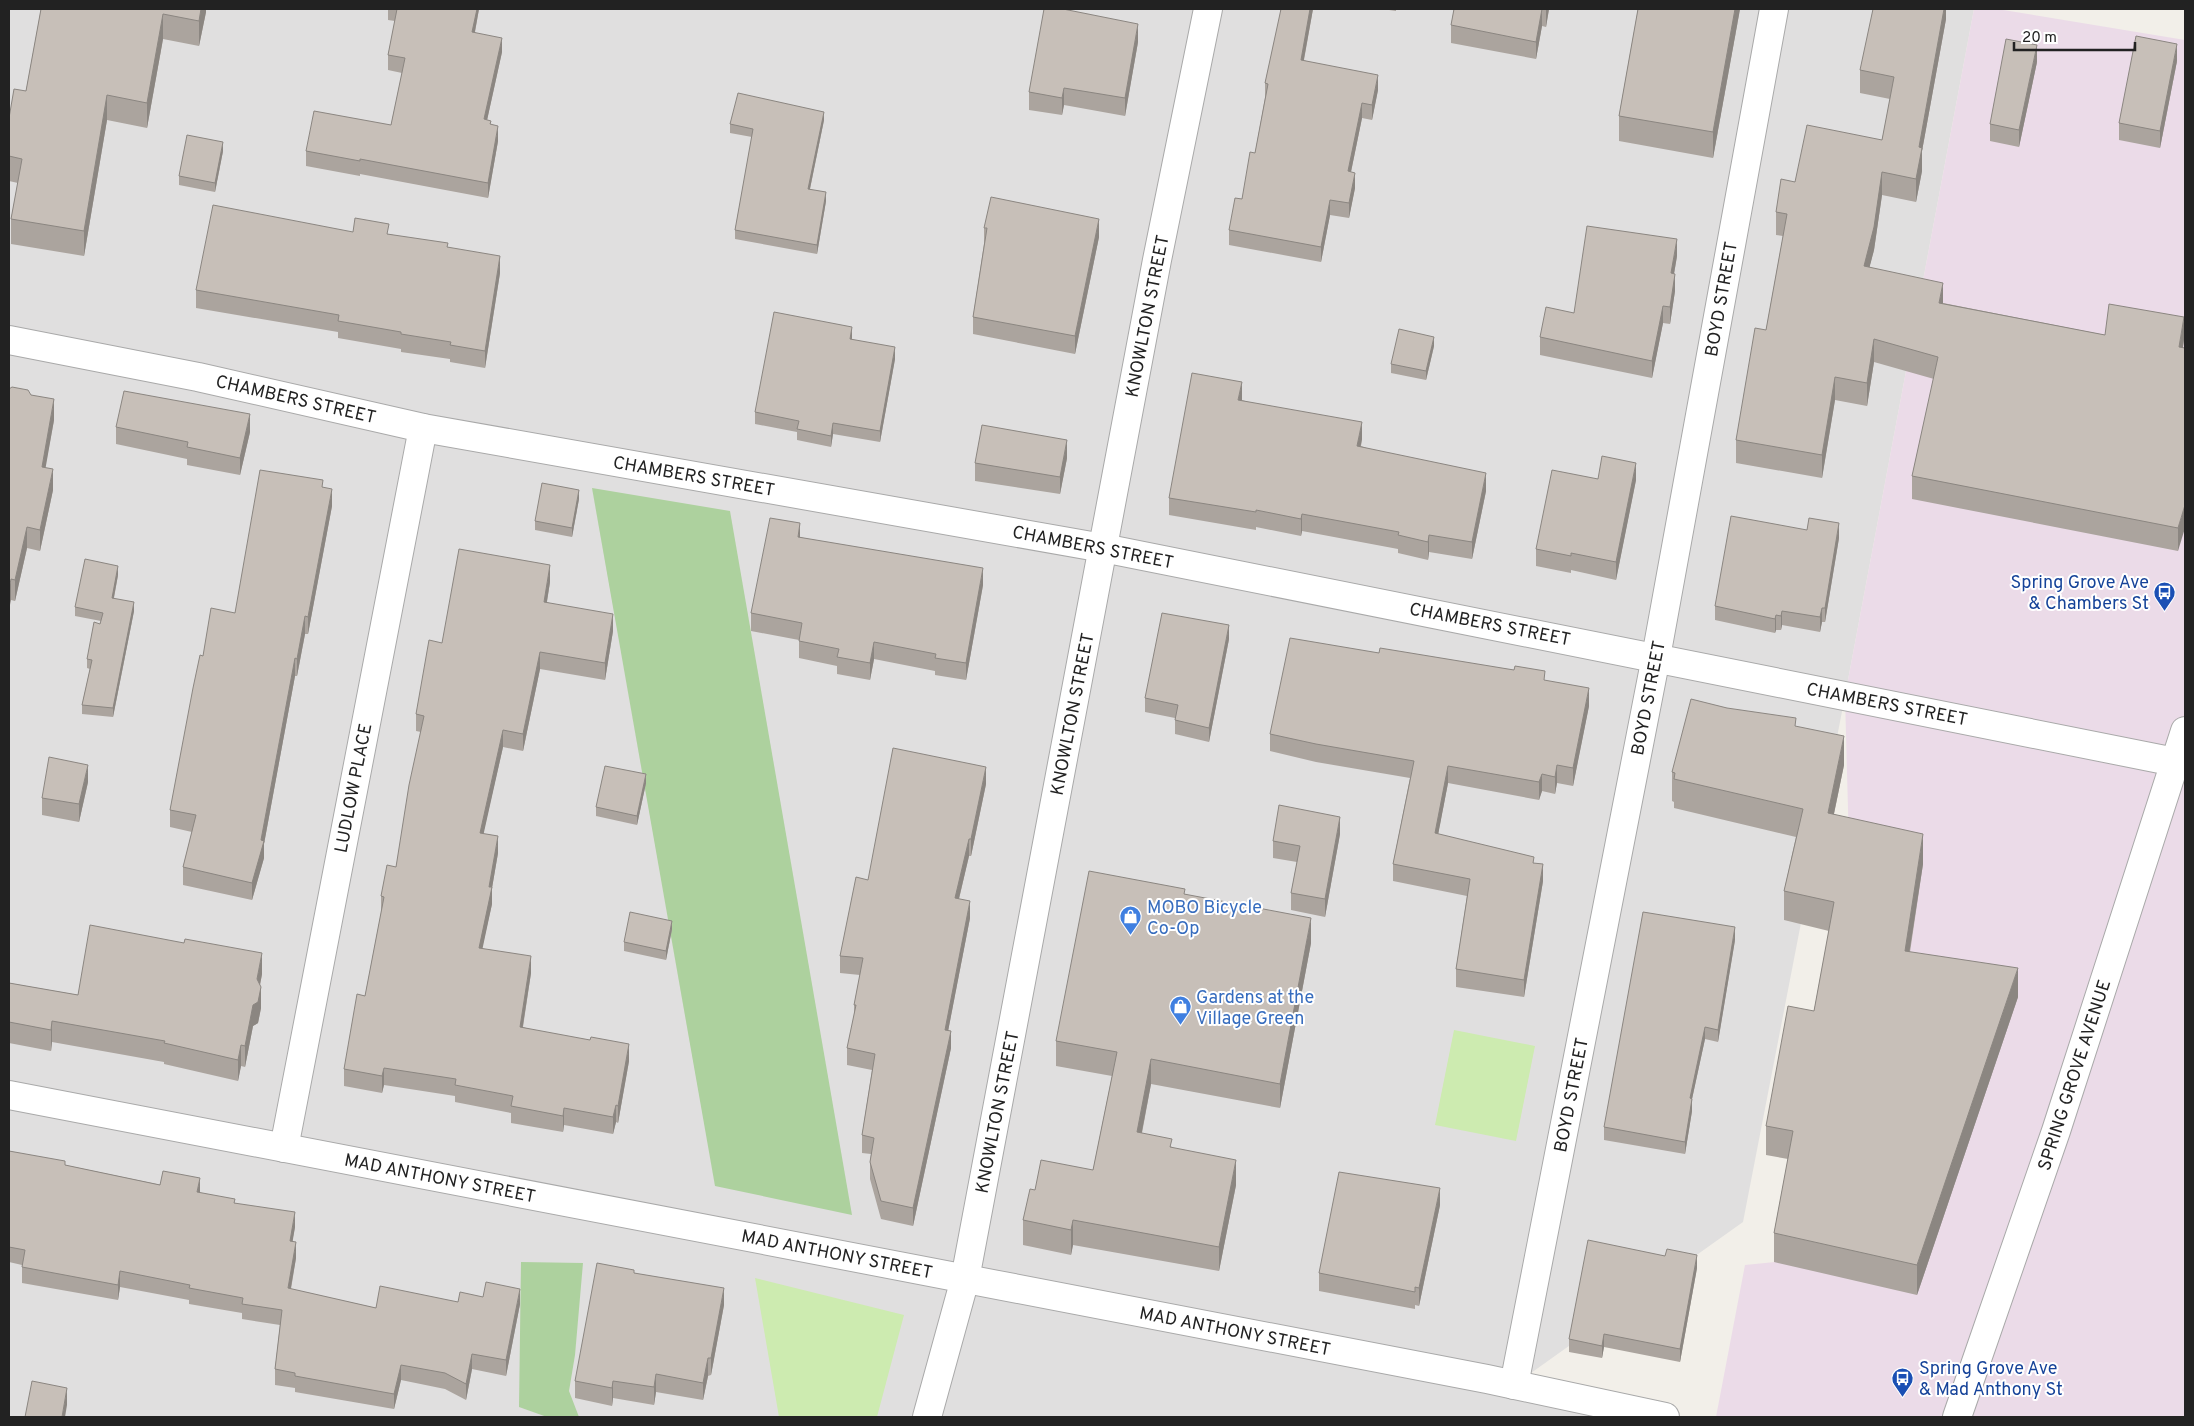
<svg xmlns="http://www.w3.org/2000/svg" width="2194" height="1426" viewBox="0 0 2194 1426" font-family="Overpass,sans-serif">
<rect width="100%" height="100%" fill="#f2efe9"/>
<!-- residential -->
<polygon fill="#e0dfdf" points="9,9 1974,9 1845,696 1743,1222 1514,1385 1665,1417 9,1417"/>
<!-- industrial -->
<polygon fill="#ebdbe8" points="1974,9 1997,9 2185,40 2185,1417 1716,1417 1745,1265 1775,1262 1849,847 1845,696"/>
<!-- grass -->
<g fill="#cdebb0">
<polygon points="1454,1030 1535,1046 1516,1141 1435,1125"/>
<polygon points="755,1278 904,1315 877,1417 779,1417"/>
</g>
<!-- forest -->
<g fill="#add19e">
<polygon points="592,488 730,511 852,1215 715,1186"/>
<polygon points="521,1262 583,1263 575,1355 569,1391 579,1417 547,1417 519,1407"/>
</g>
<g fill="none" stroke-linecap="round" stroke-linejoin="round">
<defs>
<g id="minor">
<polyline points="9,340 198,377 423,428 1103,548 2175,762"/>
<polyline points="9,1095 1487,1379 1665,1417"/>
<polyline points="284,1148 423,428"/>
<polyline points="1514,1385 1656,657 1774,9"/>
<polyline points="927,1417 965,1279 1157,260 1208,9"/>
</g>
<polyline id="tertiary" points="1957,1417 2056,1131 2185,731"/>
</defs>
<!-- minor casing -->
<use href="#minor" stroke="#a9a9a9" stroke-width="30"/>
<!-- tertiary casing -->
<use href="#tertiary" stroke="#a9a9a9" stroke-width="30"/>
<!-- minor -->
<use href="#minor" stroke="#fff" stroke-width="28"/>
<!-- tertiary -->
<use href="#tertiary" stroke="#fff" stroke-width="28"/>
</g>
<!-- wall -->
<g fill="#aba49e">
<polygon points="41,9 206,9 206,12 199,46 163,39 147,128 107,120 84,256 11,244 11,219 18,183 9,181 9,118 26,91"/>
<polygon points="388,9 479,9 475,32 502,52 487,120 491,124 498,141 488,198 360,174 360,176 306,166 306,151 391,125 402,73 388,70 388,55 395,21 388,20"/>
<polygon points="1280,9 1313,9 1304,60 1378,90 1372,120 1362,118 1351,172 1355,188 1349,218 1330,215 1321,262 1229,245 1229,230 1242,199 1255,153 1265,98 1265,83 1281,12 1280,12"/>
<polygon points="1382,9 1396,9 1396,11"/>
<polygon points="1454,9 1549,9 1546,27 1542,26 1536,59 1451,43 1451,25"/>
<polygon points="1638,9 1740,9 1713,158 1619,141 1619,116"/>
<polygon points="1946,9 1946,19 1922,151 1922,171 1916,202 1882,195 1874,250 1869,268 1943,303 2105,335 2184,340 2183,348 2178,551 1912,499 1912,476 1934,379 1874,362 1867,406 1835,400 1822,478 1736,463 1736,440 1766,330 1783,236 1776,235 1776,212 1795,182 1882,140 1890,99 1860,93 1860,70"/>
<polygon points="1138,42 1125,116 1064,105 1062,115 1029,110 1029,92"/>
<polygon points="2177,61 2160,148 2119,140 2119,123"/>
<polygon points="2037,62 2019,147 1990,141 1990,124"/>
<polygon points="824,120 810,189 826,201 817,254 735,239 735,230 752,137 730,133 730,124"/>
<polygon points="223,151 215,192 179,185 179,176"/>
<polygon points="984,228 1099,237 1075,354 973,334 973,317 984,244"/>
<polygon points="353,232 389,234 448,247 500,273 485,368 450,362 450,359 401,352 401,349 338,338 338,332 196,308 196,290"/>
<polygon points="1677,256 1674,274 1675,291 1670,324 1663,323 1652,378 1540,355 1540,337 1574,313"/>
<polygon points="852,340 895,359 880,442 833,434 831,447 797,440 797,432 755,424 755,412"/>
<polygon points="1434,346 1426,380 1391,373 1391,364"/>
<polygon points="9,389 31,395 54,420 45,468 53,490 40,551 27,548 15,601 11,600"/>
<polygon points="1242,400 1362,439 1361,446 1486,491 1472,559 1429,552 1428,560 1398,553 1398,549 1302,531 1301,536 1256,527 1256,530 1169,515 1169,498"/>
<polygon points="116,427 250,432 240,475 187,465 187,459 116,444"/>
<polygon points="1067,458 1060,494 975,481 975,463"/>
<polygon points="1598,479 1636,480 1616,580 1571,570 1571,573 1536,566 1536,549"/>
<polygon points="323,487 332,506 308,634 305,634 297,676 295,676 264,844 264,858 252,900 183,885 183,867 192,832 170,827 170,810 203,656 235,613"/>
<polygon points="579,499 572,537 535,530 535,521"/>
<polygon points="800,537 983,585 966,680 935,675 935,671 874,659 870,680 837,674 837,666 799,658 799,640 751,631 751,613"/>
<polygon points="1839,538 1825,622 1822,622 1820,632 1782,625 1781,630 1776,630 1775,633 1715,620 1715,606"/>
<polygon points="118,575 114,598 134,611 113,717 82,714 82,705 90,669 87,668 87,659 101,621 75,616 75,607"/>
<polygon points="550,582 547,602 613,631 605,680 540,669 523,751 503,747 483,834 498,853 492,888 492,904 482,948 531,973 523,1027 629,1061 618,1123 616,1122 613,1134 564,1125 563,1132 511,1123 511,1113 455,1102 455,1096 384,1085 382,1093 344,1086 344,1069 365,996 381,913 381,896 396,867 421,732 416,731 416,714 442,643"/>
<polygon points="1229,639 1209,742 1175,734 1175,718 1145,712 1145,698"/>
<polygon points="1545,681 1589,706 1573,786 1557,783 1555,794 1542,791 1539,800 1448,783 1438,834 1534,863 1543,881 1524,997 1456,987 1456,969 1467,896 1393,881 1393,864 1410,778 1316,762 1270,751 1270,734"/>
<polygon points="1796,727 1844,765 1834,814 1923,864 1910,952 2018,997 1917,1295 1774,1262 1774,1233 1788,1159 1766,1155 1766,1126 1814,1011 1829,931 1784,920 1784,891 1796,837 1674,808 1674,802 1672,801 1672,772"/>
<polygon points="88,782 79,822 42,815 42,798"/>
<polygon points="646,783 637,825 596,816 596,807"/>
<polygon points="986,784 971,856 969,856 959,899 970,918 948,1031 951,1048 913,1226 881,1219 870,1179 870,1162 871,1154 862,1153 862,1135 872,1070 847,1065 847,1048 854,1017 854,1005 860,975 840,973 840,956 868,880"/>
<polygon points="1340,834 1325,917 1291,910 1291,893 1297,862 1273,858 1273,841"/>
<polygon points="1185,894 1311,943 1280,1108 1151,1084 1142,1133 1172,1147 1236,1185 1219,1271 1073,1245 1071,1255 1023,1245 1023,1220 1035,1190 1093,1170 1112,1076 1056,1066 1056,1041"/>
<polygon points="672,929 666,960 624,951 624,942"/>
<polygon points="1735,940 1718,1042 1705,1039 1692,1099 1692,1111 1685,1154 1604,1140 1604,1127"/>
<polygon points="262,974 260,985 261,1008 258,1023 253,1026 245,1067 241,1066 238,1081 164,1064 164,1062 52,1042 51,1051 9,1043 9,983 78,995"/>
<polygon points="9,1151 65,1165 200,1193 235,1203 295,1227 292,1242 296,1258 291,1289 376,1308 458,1302 483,1297 520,1304 506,1376 472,1369 466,1400 445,1389 401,1380 394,1409 295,1392 295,1388 275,1385 275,1369 280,1325 242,1319 242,1313 189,1304 189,1300 120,1287 118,1300 22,1283 22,1265 9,1262"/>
<polygon points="1440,1205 1419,1306 1415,1305 1415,1309 1319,1291 1319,1273"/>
<polygon points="1697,1268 1680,1362 1604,1347 1602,1358 1569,1352 1569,1339"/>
<polygon points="634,1273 724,1305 711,1375 708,1376 703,1400 656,1392 654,1405 613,1398 612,1406 575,1398 575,1381"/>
</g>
<!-- shaded-wall -->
<g fill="#8b8681">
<polygon points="201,9 206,9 206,12 199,46 199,21"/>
<polygon points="477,9 479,9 472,47 472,32"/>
<polygon points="1310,9 1313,9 1301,75 1301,60"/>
<polygon points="1542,9 1542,26 1536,59 1536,42"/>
<polygon points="1546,9 1549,9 1546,27"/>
<polygon points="1735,9 1740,9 1713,158 1713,132"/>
<polygon points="1944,9 1946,9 1946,19 1922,151 1922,171 1916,202 1916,179 1919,147"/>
<polygon points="163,14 163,39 147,128 147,103"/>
<polygon points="1138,24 1138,42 1125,116 1125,98"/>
<polygon points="502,38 502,52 484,134 484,119"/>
<polygon points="2177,44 2177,61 2160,148 2160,131"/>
<polygon points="2037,45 2037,62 2019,147 2019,130"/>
<polygon points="1378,75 1378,90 1372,120 1372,105"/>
<polygon points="1064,88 1064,105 1062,115 1062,98"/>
<polygon points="107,95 107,120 84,256 84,231"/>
<polygon points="1362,103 1362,118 1348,186 1348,171"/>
<polygon points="824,112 824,120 808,198 808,189"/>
<polygon points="498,126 498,141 488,198 488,183"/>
<polygon points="223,142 223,151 215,192 215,183"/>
<polygon points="1882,172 1882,195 1874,250 1864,289 1864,266"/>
<polygon points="1355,173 1355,188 1349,218 1349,203"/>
<polygon points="826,192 826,201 817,254 817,245"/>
<polygon points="1330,200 1330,215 1321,262 1321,247"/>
<polygon points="1099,219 1099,237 1075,354 1075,336"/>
<polygon points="1677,239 1677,256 1671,291 1671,273"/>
<polygon points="500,256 500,273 485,368 485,351"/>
<polygon points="1675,274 1675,291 1670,324 1670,307"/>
<polygon points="1943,283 1943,306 1939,303"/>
<polygon points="1663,306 1663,323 1652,378 1652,361"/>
<polygon points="2184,317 2184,340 2179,370 2179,347"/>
<polygon points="852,327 852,338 850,351 850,339"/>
<polygon points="1434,337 1434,346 1426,380 1426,371"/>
<polygon points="1874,339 1874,362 1867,406 1867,383"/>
<polygon points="895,347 895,359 880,442 880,431"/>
<polygon points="1835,377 1835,400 1822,478 1822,455"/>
<polygon points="1242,382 1242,400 1238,417 1238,400"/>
<polygon points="54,399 54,420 42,488 42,467"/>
<polygon points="250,414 250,432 240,475 240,458"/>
<polygon points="1362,422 1362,439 1357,463 1357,446"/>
<polygon points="833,423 833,434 831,447 831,436"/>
<polygon points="1067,440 1067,458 1060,494 1060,477"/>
<polygon points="1636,463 1636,480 1616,580 1616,562"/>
<polygon points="53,469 53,490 40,551 40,530"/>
<polygon points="1486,473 1486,491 1472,559 1472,542"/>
<polygon points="332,489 332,506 308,634 308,617"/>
<polygon points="579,490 579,499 572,537 572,528"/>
<polygon points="2185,505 2185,528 2178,551 2178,528"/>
<polygon points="1302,514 1302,531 1301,536 1301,519"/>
<polygon points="800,523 800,540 798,537"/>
<polygon points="1839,523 1839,538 1825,622 1825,608"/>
<polygon points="27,527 27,548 15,601 15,580"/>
<polygon points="1429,535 1429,552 1428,560 1428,542"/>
<polygon points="550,565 550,582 544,619 544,602"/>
<polygon points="118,566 118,575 112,607 112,598"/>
<polygon points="983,568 983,585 966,680 966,663"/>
<polygon points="11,579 11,600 9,610 9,589"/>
<polygon points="134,602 134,611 113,717 113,708"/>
<polygon points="1822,608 1822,622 1820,632 1820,617"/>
<polygon points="1782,611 1782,625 1781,630 1781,616"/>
<polygon points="613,614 613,631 605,680 605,663"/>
<polygon points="1776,615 1776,630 1775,633 1775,619"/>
<polygon points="305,616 305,634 297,676 297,659"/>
<polygon points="1229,625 1229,639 1209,742 1209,728"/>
<polygon points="874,642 874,659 870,680 870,663"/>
<polygon points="540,652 540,669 523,751 523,734"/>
<polygon points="295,658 295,676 264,844 264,858 252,900 252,883 261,840"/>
<polygon points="1589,688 1589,706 1573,786 1573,768"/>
<polygon points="503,730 503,747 480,850 480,833"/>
<polygon points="1844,736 1844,765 1828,842 1828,813"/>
<polygon points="88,765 88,782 79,822 79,804"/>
<polygon points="1557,765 1557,783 1555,794 1555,777"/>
<polygon points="1448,766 1448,783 1435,851 1435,833"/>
<polygon points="986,767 986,784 971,856 971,839"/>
<polygon points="646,774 646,783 637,825 637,816"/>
<polygon points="1542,774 1542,791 1539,800 1539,782"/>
<polygon points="1340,817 1340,834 1325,917 1325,899"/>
<polygon points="1923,834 1923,864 1905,980 1905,951"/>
<polygon points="498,836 498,853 492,888 492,904 479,965 479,948 489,887"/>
<polygon points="969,839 969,856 955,915 955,898"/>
<polygon points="1543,864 1543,881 1524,997 1524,980"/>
<polygon points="970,901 970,918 945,1047 945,1030"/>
<polygon points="1311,918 1311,943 1280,1108 1280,1084"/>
<polygon points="672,921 672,929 666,960 666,951"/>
<polygon points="1735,927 1735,940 1718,1042 1718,1030"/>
<polygon points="262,953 262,974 257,1000 257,979"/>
<polygon points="531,956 531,973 520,1044 520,1027"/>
<polygon points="2018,968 2018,997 1917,1295 1917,1265"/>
<polygon points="261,987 261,1008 258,1023 253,1026 245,1067 245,1046 253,1005"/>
<polygon points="52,1021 52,1042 51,1051 51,1030"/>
<polygon points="1705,1027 1705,1039 1692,1099 1692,1111 1685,1154 1685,1142 1690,1098"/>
<polygon points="951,1031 951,1048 913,1226 913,1208"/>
<polygon points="629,1044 629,1061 618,1123 618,1106"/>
<polygon points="241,1045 241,1066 238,1081 238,1060"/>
<polygon points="1151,1059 1151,1084 1137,1157 1137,1132"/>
<polygon points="384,1068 384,1085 382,1093 382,1076"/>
<polygon points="616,1105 616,1122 613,1134 613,1117"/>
<polygon points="564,1108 564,1125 563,1132 563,1116"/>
<polygon points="1236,1160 1236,1185 1219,1271 1219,1247"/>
<polygon points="200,1178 200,1193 197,1192"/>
<polygon points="1440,1188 1440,1205 1419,1306 1419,1288"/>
<polygon points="295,1212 295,1227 290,1257 290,1241"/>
<polygon points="1073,1220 1073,1245 1071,1255 1071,1230"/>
<polygon points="296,1242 296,1258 288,1304 288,1288"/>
<polygon points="1697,1255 1697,1268 1680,1362 1680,1349"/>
<polygon points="120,1271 120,1287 118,1300 118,1285"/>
<polygon points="724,1288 724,1305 711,1375 711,1358"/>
<polygon points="520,1289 520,1304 506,1376 506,1360"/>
<polygon points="1604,1334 1604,1347 1602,1358 1602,1346"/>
<polygon points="472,1354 472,1369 466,1400 466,1384"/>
<polygon points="708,1358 708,1376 703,1400 703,1383"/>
<polygon points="401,1365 401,1380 394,1409 394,1394"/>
<polygon points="656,1374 656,1392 654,1405 654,1387"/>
<polygon points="613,1381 613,1398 612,1406 612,1388"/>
<polygon points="67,1388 67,1405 65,1417 62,1417"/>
</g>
<!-- building -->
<g fill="#c7bfb8" stroke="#8b8681">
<polygon points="41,9 201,9 199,21 163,14 147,103 107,95 84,231 11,219 22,159 9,156 9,118 14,89 26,91"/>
<polygon points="397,9 477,9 472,32 502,38 484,119 491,121 490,124 498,126 488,183 360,159 360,161 306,151 314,111 391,125 405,58 388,55"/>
<polygon points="1044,9 1063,9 1138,24 1125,98 1064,88 1062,98 1029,92"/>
<polygon points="1281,9 1310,9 1301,60 1378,75 1372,105 1362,103 1348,171 1355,173 1349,203 1330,200 1321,247 1229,230 1235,198 1242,199 1250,152 1255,153 1268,84 1265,83"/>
<polygon points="1454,9 1542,9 1536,42 1451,25"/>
<polygon points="1638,9 1735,9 1713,132 1619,116"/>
<polygon points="1873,9 1944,9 1919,147 1922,148 1916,179 1882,172 1874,227 1864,266 1943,283 1939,303 2105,335 2109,304 2184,317 2179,347 2185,348 2185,505 2178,528 1912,476 1938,357 1874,339 1867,383 1835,377 1822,455 1736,440 1755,328 1766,330 1787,214 1776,212 1781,179 1795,182 1807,125 1882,140 1894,77 1860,70"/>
<polygon points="2136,36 2177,44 2160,131 2119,123"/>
<polygon points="2006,39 2037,45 2019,130 1990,124"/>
<polygon points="738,93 824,112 808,189 826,192 817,245 735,230 753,129 730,124"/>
<polygon points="187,135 223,142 215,183 179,176"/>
<polygon points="991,197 1099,219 1075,336 973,317 987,228 984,228"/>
<polygon points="213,205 353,232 355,218 389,224 387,234 448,243 447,247 500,256 485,351 450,345 451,342 401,334 401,332 338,321 339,315 196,290"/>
<polygon points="1587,226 1677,239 1671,273 1675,274 1670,307 1663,306 1652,361 1540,337 1546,307 1574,313"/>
<polygon points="774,312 852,327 850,339 895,347 880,431 833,423 831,436 797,429 799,421 755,412"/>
<polygon points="1399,329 1434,337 1426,371 1391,364"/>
<polygon points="1192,373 1242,382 1238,400 1362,422 1357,446 1486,473 1472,542 1429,535 1428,542 1398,535 1399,532 1302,514 1301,519 1256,510 1256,512 1169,498"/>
<polygon points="12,387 28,390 31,395 54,399 42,467 53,469 40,530 27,527 15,580 11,579 9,589 9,389"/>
<polygon points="124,391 250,414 240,458 187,447 188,442 116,427"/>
<polygon points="982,425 1067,440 1060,477 975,463"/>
<polygon points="1602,456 1636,463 1616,562 1571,553 1571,556 1536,549 1552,470 1598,479"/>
<polygon points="260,470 323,480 322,487 332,489 308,617 305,616 297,659 295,658 261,840 264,841 252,883 183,867 196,815 170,810 193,688 200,655 203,656 211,608 235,613"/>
<polygon points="542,483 579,490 572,528 535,521"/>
<polygon points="1731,516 1807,530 1809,518 1839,523 1825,608 1822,608 1820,617 1782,611 1781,616 1776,615 1775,619 1715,606"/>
<polygon points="770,518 800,523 798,537 983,568 966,663 935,658 936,654 874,642 870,663 837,657 839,649 799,641 802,623 751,613"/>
<polygon points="459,549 550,565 544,602 613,614 605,663 540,652 523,734 503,730 480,833 498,836 489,887 492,887 479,948 531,956 520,1027 590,1040 591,1037 629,1044 618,1106 616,1105 613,1117 564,1108 563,1116 511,1106 513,1096 455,1085 456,1079 384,1068 382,1076 344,1069 357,994 365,996 384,897 381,896 387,865 396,867 409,785 424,716 416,714 429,640 442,643"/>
<polygon points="85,559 118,566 112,598 134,602 113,708 82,705 92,660 87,659 94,622 100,624 103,613 75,607"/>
<polygon points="1162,613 1229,625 1209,728 1175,720 1178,705 1145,698"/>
<polygon points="1290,638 1379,653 1380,648 1514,670 1515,666 1545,671 1544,680 1589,688 1573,768 1557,765 1555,777 1542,774 1539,782 1448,766 1435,833 1534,857 1533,863 1543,864 1524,980 1456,969 1470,879 1393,864 1414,761 1316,744 1270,734"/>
<polygon points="1691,699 1727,708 1796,718 1795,726 1844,736 1828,813 1923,834 1905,951 2018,968 1917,1265 1774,1233 1793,1131 1766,1126 1788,1006 1814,1011 1834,902 1784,891 1803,809 1674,779 1675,773 1672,772"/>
<polygon points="893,748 986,767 971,839 969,839 955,898 970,901 945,1030 951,1031 913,1208 881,1201 870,1162 874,1138 862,1135 875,1054 847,1048 856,1005 854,1005 863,958 840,956 856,877 868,880"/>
<polygon points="49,757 88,765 79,804 42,798"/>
<polygon points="605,766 646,774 637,816 596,807"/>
<polygon points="1279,805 1340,817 1325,899 1291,893 1300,846 1273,841"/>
<polygon points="1089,871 1185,889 1184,894 1311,918 1280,1084 1151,1059 1137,1132 1172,1139 1170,1147 1236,1160 1219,1247 1073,1220 1071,1230 1023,1220 1030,1189 1035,1190 1041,1160 1093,1170 1117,1052 1056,1041"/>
<polygon points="630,912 672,921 666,951 624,942"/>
<polygon points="1643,912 1735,927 1718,1030 1705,1027 1690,1098 1692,1099 1685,1142 1604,1127"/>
<polygon points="90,925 184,943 185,939 262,953 257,979 261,987 258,1002 253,1005 245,1046 241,1045 238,1060 164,1043 165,1041 52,1021 51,1030 9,1022 9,983 78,995"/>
<polygon points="9,1151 65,1161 65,1165 160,1185 163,1171 200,1178 197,1192 235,1199 234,1203 295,1212 290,1241 296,1242 288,1288 376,1308 380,1286 458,1302 460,1292 483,1297 486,1282 520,1289 506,1360 472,1354 466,1384 445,1373 401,1365 394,1394 295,1376 295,1373 275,1369 282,1310 242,1304 243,1298 189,1288 190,1285 120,1271 118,1285 22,1267 25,1250 9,1247"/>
<polygon points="1339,1172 1440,1188 1419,1288 1415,1287 1415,1292 1319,1273"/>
<polygon points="1588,1240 1665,1256 1667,1249 1697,1255 1680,1349 1604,1334 1602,1346 1569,1339"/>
<polygon points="597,1263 634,1270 634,1273 724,1288 711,1358 708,1358 703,1383 656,1374 654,1387 613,1381 612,1388 575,1381"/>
<polygon points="32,1381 67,1388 62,1417 25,1417"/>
</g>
<!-- icons -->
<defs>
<symbol id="bus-pin" viewBox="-11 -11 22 30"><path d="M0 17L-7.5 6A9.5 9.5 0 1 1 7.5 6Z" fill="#1a4fb4" stroke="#fff"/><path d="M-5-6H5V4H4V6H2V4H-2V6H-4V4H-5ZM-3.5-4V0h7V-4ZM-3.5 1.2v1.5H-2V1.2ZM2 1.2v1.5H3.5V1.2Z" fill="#fff"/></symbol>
<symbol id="shop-pin" viewBox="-11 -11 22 30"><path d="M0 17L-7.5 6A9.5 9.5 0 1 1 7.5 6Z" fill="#3f7fe0" stroke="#fff"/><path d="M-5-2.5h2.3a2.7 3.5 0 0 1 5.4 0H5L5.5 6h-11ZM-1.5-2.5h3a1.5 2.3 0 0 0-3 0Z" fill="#fff"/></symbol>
</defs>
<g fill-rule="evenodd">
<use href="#bus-pin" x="2152" y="580" width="25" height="34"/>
<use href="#shop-pin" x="1118" y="904" width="25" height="34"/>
<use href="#shop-pin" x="1168" y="994" width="25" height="34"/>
<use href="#bus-pin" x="1890" y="1366" width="25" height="34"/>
</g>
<g text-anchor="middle" stroke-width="4" stroke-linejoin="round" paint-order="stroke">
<!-- street labels -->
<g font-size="18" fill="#222" stroke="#fff">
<text transform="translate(1721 299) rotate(-80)" y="6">BOYD STREET</text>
<text transform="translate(1147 316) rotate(-79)" y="6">KNOWLTON STREET</text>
<text transform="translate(296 399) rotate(13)" y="6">CHAMBERS STREET</text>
<text transform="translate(694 476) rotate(10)" y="6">CHAMBERS STREET</text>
<text transform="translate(1093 547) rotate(11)" y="6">CHAMBERS STREET</text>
<text transform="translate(1490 624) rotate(11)" y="6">CHAMBERS STREET</text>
<text transform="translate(1648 698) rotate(-79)" y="6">BOYD STREET</text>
<text transform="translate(1887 704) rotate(11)" y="6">CHAMBERS STREET</text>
<text transform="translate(1072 714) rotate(-79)" y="6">KNOWLTON STREET</text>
<text transform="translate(353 788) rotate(-79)" y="6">LUDLOW PLACE</text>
<text transform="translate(2074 1075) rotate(-72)" y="6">SPRING GROVE AVENUE</text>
<text transform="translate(1571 1095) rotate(-79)" y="6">BOYD STREET</text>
<text transform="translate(997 1112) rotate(-79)" y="6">KNOWLTON STREET</text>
<text transform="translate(440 1178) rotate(11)" y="6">MAD ANTHONY STREET</text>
<text transform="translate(837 1254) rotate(11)" y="6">MAD ANTHONY STREET</text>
<text transform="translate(1235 1331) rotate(11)" y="6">MAD ANTHONY STREET</text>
</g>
<!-- transit labels -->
<g font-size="18" fill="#164399" stroke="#fff" text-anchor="end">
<text x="2149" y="588">Spring Grove Ave<tspan x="2149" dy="21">&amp; Chambers St</tspan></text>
<text x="1919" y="1374" text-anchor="start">Spring Grove Ave<tspan x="1919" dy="21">&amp; Mad Anthony St</tspan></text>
</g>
<!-- shop labels -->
<g font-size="18" fill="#366cbe" stroke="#fff" text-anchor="start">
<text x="1147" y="913">MOBO Bicycle<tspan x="1147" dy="21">Co-Op</tspan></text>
<text x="1196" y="1003">Gardens at the<tspan x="1196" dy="21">Village Green</tspan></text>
</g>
</g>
<!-- border -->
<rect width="2194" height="1426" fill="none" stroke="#222222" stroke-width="20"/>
<!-- scale -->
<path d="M2014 42v8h121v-8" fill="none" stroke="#222222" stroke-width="2.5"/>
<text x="2022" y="42" font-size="15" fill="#222222" stroke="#ffffff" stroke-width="4" paint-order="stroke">20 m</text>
</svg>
